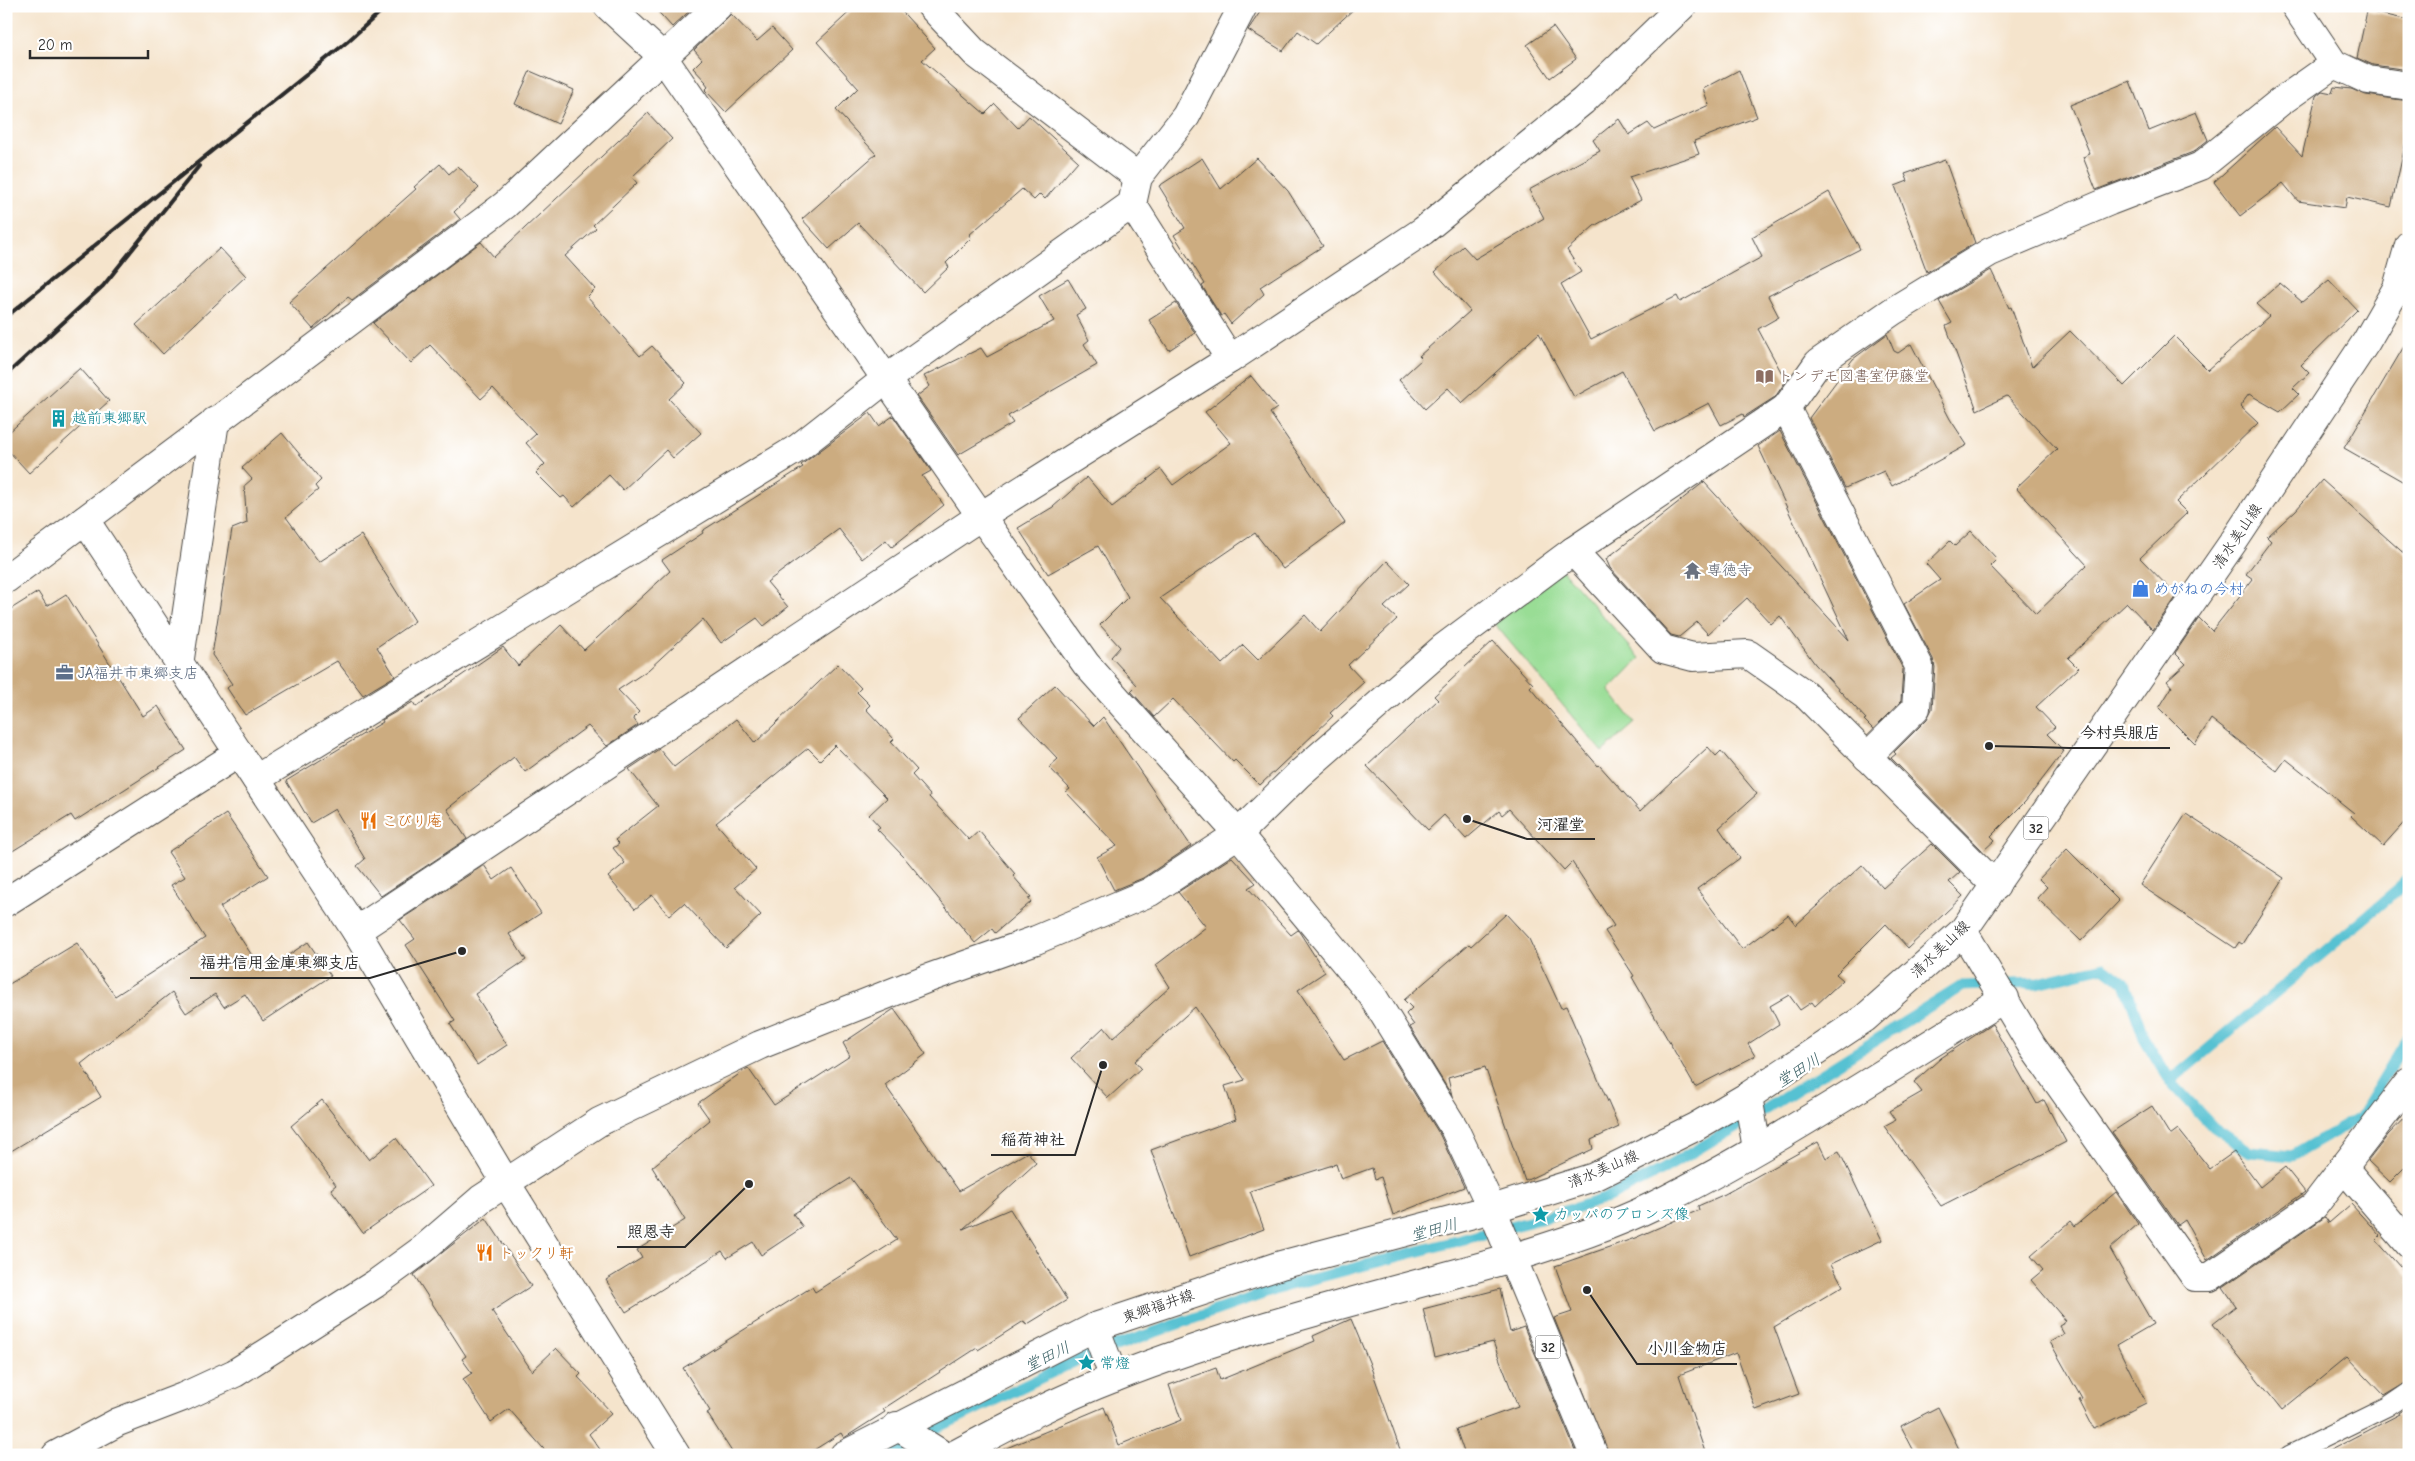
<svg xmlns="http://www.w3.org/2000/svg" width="2415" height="1461" viewBox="0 0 2415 1461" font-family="'Comic Neue','Klee One',sans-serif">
<rect width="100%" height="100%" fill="#fff"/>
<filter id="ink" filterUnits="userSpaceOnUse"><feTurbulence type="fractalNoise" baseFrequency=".02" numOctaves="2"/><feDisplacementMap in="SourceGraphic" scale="10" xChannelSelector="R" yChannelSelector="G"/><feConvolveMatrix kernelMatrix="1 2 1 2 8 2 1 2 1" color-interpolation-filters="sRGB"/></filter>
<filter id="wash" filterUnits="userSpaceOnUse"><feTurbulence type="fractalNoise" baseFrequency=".0096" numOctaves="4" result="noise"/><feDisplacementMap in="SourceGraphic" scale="20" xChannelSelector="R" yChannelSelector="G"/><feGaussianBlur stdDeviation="1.12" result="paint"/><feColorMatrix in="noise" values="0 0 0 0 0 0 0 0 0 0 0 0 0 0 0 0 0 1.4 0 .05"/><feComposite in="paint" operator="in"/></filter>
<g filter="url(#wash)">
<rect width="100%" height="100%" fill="#f5e4cc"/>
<!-- green -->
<polygon fill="#99dd95" stroke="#628460" points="1562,570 1640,658 1609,690 1635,723 1602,752 1493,622"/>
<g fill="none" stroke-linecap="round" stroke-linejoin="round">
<!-- stream -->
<g stroke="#57c1d2" stroke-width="11">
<polyline points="2170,1081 2398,890 2409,875"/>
<polyline points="890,1455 941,1426 1084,1357 1286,1286 1540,1219 1604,1199 1662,1170 1766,1109 1962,986 2038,983 2104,967 2125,983 2144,1038 2170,1081 2213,1127 2250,1152 2292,1156 2360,1117 2409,1036"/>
</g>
</g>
<g id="blocks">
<!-- building -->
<g fill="#ccac80">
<polygon points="653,6 695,6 672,27"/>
<polygon points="856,6 897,6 935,48 922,60 985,114 995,104 1018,128 1029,116 1078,161 1045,199 1040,194 1034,200 1022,189 969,235 971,238 946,263 949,267 923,292 858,223 829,249 802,219 876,154 836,110 858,88 817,42"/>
<polygon points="1264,6 1357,6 1316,44 1298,31 1283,51 1248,30"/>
<polygon points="2367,11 2409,20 2409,70 2373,65 2357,58"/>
<polygon points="731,14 757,41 772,28 792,50 726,112 705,90 708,87 705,83 706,82 693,68 702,59 694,50"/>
<polygon points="1553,27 1576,59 1550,78 1527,45"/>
<polygon points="1739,70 1757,117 1694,141 1699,154 1629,177 1641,200 1594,226 1567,250 1581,272 1561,284 1591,339 1677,296 1680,302 1762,257 1752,237 1829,192 1860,249 1768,296 1779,317 1758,329 1786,381 1775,397 1744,417 1743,414 1721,425 1709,403 1655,431 1622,371 1574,397 1539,333 1462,403 1448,388 1425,409 1399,380 1422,359 1419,356 1470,311 1435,272 1463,246 1475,259 1544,218 1529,190 1600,151 1593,140 1619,119 1629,135 1648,123 1654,130 1709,105 1703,89"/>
<polygon points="530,71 574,90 558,124 515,104"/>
<polygon points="2130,81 2149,131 2196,112 2208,140 2193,152 2096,190 2083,157 2090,154 2070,105"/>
<polygon points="2334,87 2351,89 2366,95 2409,101 2409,128 2391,207 2347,197 2345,208 2298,201 2283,183 2240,216 2214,182 2275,127 2302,156 2316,96 2322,91 2332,93"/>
<polygon points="648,113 672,139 632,177 637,183 593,225 596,228 565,256 595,289 587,297 640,356 652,346 686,383 669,399 701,433 673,458 666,450 623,490 609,475 574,507 564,496 561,498 536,473 545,464 526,443 536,434 493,388 481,399 430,345 411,363 373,323 481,242 494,257"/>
<polygon points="1202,158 1221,189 1257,158 1288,191 1323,246 1260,287 1264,294 1231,324 1224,314 1221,316 1202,286 1205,284 1174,235 1185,228 1159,186"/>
<polygon points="1945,160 1975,243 1927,272 1895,186 1908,181 1905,174"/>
<polygon points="440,164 449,174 458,166 479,188 454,212 460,219 352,300 348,297 313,329 289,302 416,189 414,187"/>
<polygon points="220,248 246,276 163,354 136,325"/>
<polygon points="1991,270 2009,308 2011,307 2032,367 2070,331 2124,386 2174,336 2208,370 2269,316 2256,304 2280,283 2302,302 2329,280 2357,310 2301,365 2309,373 2293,388 2299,394 2280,412 2249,394 2240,406 2258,423 2176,502 2187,513 2140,558 2177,596 2153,630 2127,603 2068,658 2078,668 2036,707 2055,727 2047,734 2064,751 2025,802 1991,836 1995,840 1983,851 1891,758 1896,754 1894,752 1927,719 1932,709 1935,667 1933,659 1904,604 1940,580 1926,564 1950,541 1955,546 1971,531 1997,559 1990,566 2036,614 2087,565 2016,488 2057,449 2007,396 1977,410 1946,326 1952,323 1939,301"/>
<polygon points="1068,279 1086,309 1076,315 1089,340 1084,344 1097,365 1008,416 1013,423 958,455 917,396 930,386 924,376 981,348 987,357 1054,321 1039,296"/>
<polygon points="1176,303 1195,333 1169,350 1149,320"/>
<polygon points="1887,334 1894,351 1898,353 1911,344 1950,419 1967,445 1892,486 1884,471 1845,488 1809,418 1853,359"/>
<polygon points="2409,338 2409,485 2344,448"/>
<polygon points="80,368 109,401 29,473 6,448 6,435"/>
<polygon points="1251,376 1277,408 1270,413 1345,523 1283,569 1255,533 1160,598 1222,664 1243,645 1258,660 1305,615 1320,632 1387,561 1409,584 1384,607 1397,619 1348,665 1364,682 1330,713 1333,716 1260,785 1235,760 1233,762 1173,699 1154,717 1131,691 1137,685 1111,657 1120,647 1100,625 1128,597 1098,546 1048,574 1018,528 1053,507 1087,477 1112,507 1161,469 1173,485 1231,443 1205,412"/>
<polygon points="870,413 879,426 893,416 931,471 922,476 944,505 892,547 886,540 862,559 839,529 767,582 788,607 764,626 757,618 721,643 703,619 648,670 618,690 639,712 633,718 638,725 607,746 588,726 525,772 514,757 447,809 467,839 381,896 357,866 365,859 335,809 311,823 286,781 383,722 382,720 413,702 416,707 503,647 518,666 561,625 584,650 670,571 662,560 703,533 702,531 803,467 801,465"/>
<polygon points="1780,431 1903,669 1901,701 1873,729 1864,720 1866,719 1815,664 1780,616 1771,624 1747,598 1708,634 1697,622 1679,637 1671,635 1610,568 1606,559 1704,482 1849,640 1758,446"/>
<polygon points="282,433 321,480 315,486 318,490 286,517 319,562 361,535 415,621 377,647 395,676 363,695 337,661 245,715 227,688 232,684 212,655 232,529 247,523 244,486 252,479 242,468"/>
<polygon points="2322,480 2409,558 2409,817 2383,846 2351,816 2354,813 2286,759 2277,771 2211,719 2195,744 2159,708 2172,687 2167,681 2186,664 2175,653 2199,618 2212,631 2253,579 2246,574 2271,541 2267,537 2296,510"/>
<polygon points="38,592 47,606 66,594 143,716 158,706 186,750 75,821 71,815 6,855 6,612"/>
<polygon points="1493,641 1533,684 1530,687 1598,766 1599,765 1640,811 1708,747 1716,756 1721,751 1757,794 1719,828 1740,858 1697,889 1742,949 1788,915 1796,925 1862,865 1883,888 1932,844 1960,872 1949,882 1963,896 1908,948 1886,924 1836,974 1843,980 1815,1006 1812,1002 1800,1010 1789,995 1770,1006 1779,1024 1748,1044 1755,1056 1695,1087 1632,977 1634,976 1605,931 1614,926 1572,862 1564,870 1509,809 1502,815 1499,811 1466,839 1444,815 1428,830 1367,766 1438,700 1434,696"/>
<polygon points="838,664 861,688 857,692 870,705 866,709 894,739 891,742 917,770 912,775 930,795 929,797 969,840 979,831 1015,874 1013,876 1031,897 1028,898 1031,902 995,933 992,929 975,943 904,857 877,829 880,827 869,815 887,798 835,745 820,760 808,748 716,823 756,869 735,887 761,915 726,948 684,903 669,916 652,895 635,909 608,877 625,863 613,848 619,844 615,840 658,806 629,769 659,749 674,767 736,719 755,743"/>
<polygon points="1055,685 1094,726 1103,717 1191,846 1143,878 1114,890 1097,857 1117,846 1066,792 1070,789 1049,767 1058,759 1019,718"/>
<polygon points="226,814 268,876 220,907 263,972 308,942 331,976 263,1021 245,994 224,1007 215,994 186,1013 172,992 81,1064 101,1097 6,1154 6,986 77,943 115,996 205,938 171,885 185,877 168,852"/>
<polygon points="2186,814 2284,878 2242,944 2239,942 2235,948 2140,885"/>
<polygon points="2067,849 2119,901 2081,941 2037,898 2047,887 2039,879"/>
<polygon points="1232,857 1256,883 1248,888 1291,935 1298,930 1325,972 1298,990 1344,1060 1382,1041 1440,1135 1464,1187 1393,1215 1381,1177 1375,1179 1372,1168 1341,1179 1336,1164 1250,1191 1264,1229 1189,1257 1151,1150 1236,1119 1225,1086 1245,1080 1195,1007 1135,1061 1141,1068 1108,1098 1071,1058 1104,1027 1113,1038 1170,987 1156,965 1206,927 1178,892"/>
<polygon points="484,865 494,880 511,868 541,913 509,934 526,960 475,994 507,1045 477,1065 450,1024 455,1021 406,945 415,939 400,920"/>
<polygon points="1506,914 1529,939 1561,1008 1566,1006 1619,1127 1591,1140 1593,1149 1525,1181 1485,1067 1448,1078 1452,1096 1410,1027 1414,1025 1406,1014 1412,1008 1404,1000 1469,944 1471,946"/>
<polygon points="894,1009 926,1054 885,1085 959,1191 1028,1152 1036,1163 963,1229 1010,1209 1067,1300 1026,1325 1024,1321 978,1350 977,1348 883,1409 885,1412 844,1438 841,1433 806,1455 734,1455 707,1413 710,1411 683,1368 812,1287 815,1292 897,1240 851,1178 793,1214 803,1227 761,1255 753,1242 727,1258 722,1251 626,1312 606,1280 642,1258 637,1250 685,1220 652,1167 710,1120 698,1103 748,1068 774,1105 850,1056 843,1043"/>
<polygon points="1992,1024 2037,1104 2044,1100 2066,1142 1941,1206 1884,1126 1895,1120 1889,1111 1922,1092 1914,1082 1941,1058"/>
<polygon points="322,1100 369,1160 396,1138 431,1186 363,1233 331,1189 336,1185 291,1126"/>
<polygon points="2152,1106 2170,1135 2178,1129 2210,1169 2234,1152 2260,1187 2285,1167 2305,1192 2207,1260 2185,1220 2178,1225 2112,1132"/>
<polygon points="2409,1113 2409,1163 2390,1182 2368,1161 2388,1135"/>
<polygon points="1818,1142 1826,1158 1839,1151 1882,1240 1831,1264 1843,1286 1774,1327 1799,1394 1756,1410 1736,1353 1679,1375 1706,1455 1609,1455 1554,1318 1572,1312 1555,1266 1635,1238 1699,1210 1698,1206 1725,1194"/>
<polygon points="2116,1192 2138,1224 2110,1249 2153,1324 2117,1345 2146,1403 2094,1429 2079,1400 2082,1399 2050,1342 2064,1334 2059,1325 2066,1321 2031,1280 2043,1270 2031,1256 2071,1221 2075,1226"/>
<polygon points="2351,1204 2380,1236 2376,1240 2409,1277 2409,1381 2384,1396 2347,1357 2282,1410 2213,1324 2236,1306 2223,1287 2325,1217 2329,1223"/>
<polygon points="486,1218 531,1286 492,1311 532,1371 556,1348 581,1374 578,1377 612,1413 589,1434 604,1455 549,1455 509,1409 491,1422 463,1379 472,1373 462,1359 466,1356 414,1275"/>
<polygon points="1500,1289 1510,1332 1524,1327 1577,1455 1465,1455 1456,1429 1518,1407 1493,1342 1435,1357 1423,1309"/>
<polygon points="1351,1319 1369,1362 1402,1455 990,1455 1104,1407 1119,1445 1181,1420 1169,1385 1216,1368 1220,1380 1315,1341 1313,1336"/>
<polygon points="2409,1405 2409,1455 2321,1455 2400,1414 2399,1412"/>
<polygon points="1938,1407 1962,1455 1916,1455 1901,1426"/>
</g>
</g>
</g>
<g filter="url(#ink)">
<use href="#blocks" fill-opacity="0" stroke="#494743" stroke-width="1"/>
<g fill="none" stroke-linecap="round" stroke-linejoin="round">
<defs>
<polyline id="service" points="2289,1455 2387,1407 2409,1392"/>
<g id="minor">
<polyline points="608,6 662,56 981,516 1086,664 1238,834 1372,995 1454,1128 1492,1209"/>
<polyline points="931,6 975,53 1138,177"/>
<polyline points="2295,6 2334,64 2368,80 2409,86"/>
<polyline points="1786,408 1919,666 1916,708 1867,757"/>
<polyline points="85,520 356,931 506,1183 676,1455"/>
<polyline points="1573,551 1663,649 1693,657 1748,654 1805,694 1996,886"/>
<polyline points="6,579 505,205 718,6"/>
<polyline points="179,665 215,421"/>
<polyline points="256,779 798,448 886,379 1132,204 1138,177 1186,116 1243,6"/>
<polyline points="6,902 239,753"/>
<polyline points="356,931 981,516 1230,359 1132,204"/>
<polyline points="1963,931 2032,1046 2195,1277 2210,1277 2314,1206 2409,1082"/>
<polyline points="1748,1096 1757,1149"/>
<polyline points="2343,1167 2409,1244"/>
<path d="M1512,1258C1559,1243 1608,1228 1653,1206C1775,1145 1889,1068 2005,998"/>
<polyline points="1095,1327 1114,1378"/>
<polyline points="897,1426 943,1455"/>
<polyline points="56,1455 118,1422 183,1397 235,1373 375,1284 423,1249 481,1199 599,1122 760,1045 926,979 1036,940 1150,892 1238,834 1298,775 1443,648 1573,551 1786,408 1818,363 1893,311 1990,252 2110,201 2201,166 2280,102 2334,64"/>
</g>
<polyline id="tertiary" points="1230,359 1423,231 1583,101 1682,6"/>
<g id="secondary">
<polyline points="844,1455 1095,1327 1281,1265 1492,1209"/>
<path d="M954,1455C1006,1427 1059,1399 1114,1378C1243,1327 1379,1295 1512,1258"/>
</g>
<polyline id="primary" points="1594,1455 1492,1209 1594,1177 1695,1127 1748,1096 1865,1018 1963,931 2236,538 2366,342 2397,288 2409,245"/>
</defs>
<!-- service casing -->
<use href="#service" stroke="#494743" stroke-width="20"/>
<!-- minor casing -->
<use href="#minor" stroke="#494743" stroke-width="30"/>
<!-- tertiary casing -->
<use href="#tertiary" stroke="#494743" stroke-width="30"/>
<!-- secondary casing -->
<use href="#secondary" stroke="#494743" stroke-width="30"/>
<!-- primary casing -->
<use href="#primary" stroke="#494743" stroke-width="30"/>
<!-- service -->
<use href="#service" stroke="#fff" stroke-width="18"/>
<!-- minor -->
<use href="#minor" stroke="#fff" stroke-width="28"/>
<!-- tertiary -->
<use href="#tertiary" stroke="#fff" stroke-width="28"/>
<!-- secondary -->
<use href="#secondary" stroke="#fff" stroke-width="28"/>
<!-- primary -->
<use href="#primary" stroke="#fff" stroke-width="28"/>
<!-- rail -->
<g stroke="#2b2b2b" stroke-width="4">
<polyline points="6,317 347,42 387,6"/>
<polyline points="6,375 103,286 199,166"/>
</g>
</g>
</g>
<!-- icons -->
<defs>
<symbol id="library-bare" viewBox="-9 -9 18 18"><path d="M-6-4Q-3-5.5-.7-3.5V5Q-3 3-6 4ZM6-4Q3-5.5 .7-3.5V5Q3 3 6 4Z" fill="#8d6e63" stroke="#fff" stroke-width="2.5" paint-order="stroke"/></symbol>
<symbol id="building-bare" viewBox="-9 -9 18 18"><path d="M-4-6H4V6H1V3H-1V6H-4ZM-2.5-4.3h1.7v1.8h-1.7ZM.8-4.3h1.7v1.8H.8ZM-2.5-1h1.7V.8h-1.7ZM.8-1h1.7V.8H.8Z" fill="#0f9aa8" stroke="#fff" stroke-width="2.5" paint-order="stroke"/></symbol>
<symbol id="temple-bare" viewBox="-9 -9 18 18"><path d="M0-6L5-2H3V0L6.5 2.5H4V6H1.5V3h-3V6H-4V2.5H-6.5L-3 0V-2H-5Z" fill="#6b7280" stroke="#fff" stroke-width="2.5" paint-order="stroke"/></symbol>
<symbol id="shop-bare" viewBox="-9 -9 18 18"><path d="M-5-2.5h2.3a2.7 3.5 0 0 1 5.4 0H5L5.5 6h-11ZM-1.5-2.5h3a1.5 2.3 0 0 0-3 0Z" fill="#3f7fe0" stroke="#fff" stroke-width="2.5" paint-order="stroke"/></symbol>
<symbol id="office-bare" viewBox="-9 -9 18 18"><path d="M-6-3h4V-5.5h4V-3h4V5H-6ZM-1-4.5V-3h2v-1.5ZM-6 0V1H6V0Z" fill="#5c6f8a" stroke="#fff" stroke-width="2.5" paint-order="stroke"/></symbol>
<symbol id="restaurant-bare" viewBox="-9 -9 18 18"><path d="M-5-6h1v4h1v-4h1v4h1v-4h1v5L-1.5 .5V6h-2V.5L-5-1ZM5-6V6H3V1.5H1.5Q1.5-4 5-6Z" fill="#e8710a" stroke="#fff" stroke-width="2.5" paint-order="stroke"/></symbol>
<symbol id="sight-bare" viewBox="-9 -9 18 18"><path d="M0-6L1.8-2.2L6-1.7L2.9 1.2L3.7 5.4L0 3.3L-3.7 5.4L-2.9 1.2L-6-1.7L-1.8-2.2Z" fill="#0f9aa8" stroke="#fff" stroke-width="2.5" paint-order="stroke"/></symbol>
</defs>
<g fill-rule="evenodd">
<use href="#library-bare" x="1752" y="364" width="25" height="25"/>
<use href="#building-bare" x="46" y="406" width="25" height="25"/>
<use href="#temple-bare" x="1680" y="558" width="25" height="25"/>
<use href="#shop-bare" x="2128" y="576" width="25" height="25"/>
<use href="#office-bare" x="52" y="660" width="25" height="25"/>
<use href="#restaurant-bare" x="356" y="808" width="25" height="25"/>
<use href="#sight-bare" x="1528" y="1202" width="25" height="25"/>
<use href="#restaurant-bare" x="472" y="1240" width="25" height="25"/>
<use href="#sight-bare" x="1074" y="1350" width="25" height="25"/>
</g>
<g text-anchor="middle" stroke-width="4.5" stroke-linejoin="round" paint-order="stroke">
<!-- shield labels -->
<g fill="#fff" stroke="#6b6b6b" stroke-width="1">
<rect x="2023.5" y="816.5" width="25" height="23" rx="4"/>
<rect x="1535.5" y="1335.5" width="25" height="23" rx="4"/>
</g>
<g font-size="14" font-weight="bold" fill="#2b2b2b">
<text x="2036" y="833">32</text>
<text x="1548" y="1352">32</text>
</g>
<!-- education labels -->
<g font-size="15" fill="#785e54" stroke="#fff" text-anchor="start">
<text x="1778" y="381">トンデモ図書室伊藤堂</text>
</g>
<!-- culture labels -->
<g font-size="15" fill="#0d838f" stroke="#fff" text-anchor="start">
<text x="72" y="423">越前東郷駅</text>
<text x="1554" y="1219">カッパのブロンズ像</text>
<text x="1100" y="1368">常燈</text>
</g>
<!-- street labels -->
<g font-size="15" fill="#2b2b2b" stroke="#fff">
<text transform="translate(2237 536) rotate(-56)" y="5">清水美山線</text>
<text transform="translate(1940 949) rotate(-44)" y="5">清水美山線</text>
<text transform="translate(1603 1169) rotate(-23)" y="5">清水美山線</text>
<text transform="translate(1158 1306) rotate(-19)" y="5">東郷福井線</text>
</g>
<!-- worship labels -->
<g font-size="15" fill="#5b616d" stroke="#fff" text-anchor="start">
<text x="1707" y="575">専徳寺</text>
</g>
<!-- shop labels -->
<g font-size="15" fill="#366cbe" stroke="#fff" text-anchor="start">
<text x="2154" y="594">めがねの今村</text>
</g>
<!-- service labels -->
<g font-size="15" fill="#4e5e75" stroke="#fff" text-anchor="start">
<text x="78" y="678">JA福井市東郷支店</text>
</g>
<!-- food labels -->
<g font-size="15" fill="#c56008" stroke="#fff" text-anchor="start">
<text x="382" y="826">こびり庵</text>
<text x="499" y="1258">トックリ軒</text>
</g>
<!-- water labels -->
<g font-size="16" font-style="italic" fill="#3a6065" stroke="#fff">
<text transform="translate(1798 1070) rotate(-32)" y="6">堂田川</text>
<text transform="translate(1434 1229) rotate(-15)" y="6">堂田川</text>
<text transform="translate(1047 1356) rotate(-26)" y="6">堂田川</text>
</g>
</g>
<!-- callouts -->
<path fill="none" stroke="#2b2b2b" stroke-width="2" d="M1989 746L2070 748H2170M1467 819L1527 839H1595M462 951L370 978H190M1103 1065L1075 1155H991M749 1184L685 1247H617M1587 1290L1637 1364H1737"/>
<g fill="#2b2b2b" stroke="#fff" stroke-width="2">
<circle cx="1989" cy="746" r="5"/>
<circle cx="1467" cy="819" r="5"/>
<circle cx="462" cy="951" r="5"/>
<circle cx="1103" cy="1065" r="5"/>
<circle cx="749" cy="1184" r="5"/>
<circle cx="1587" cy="1290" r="5"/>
</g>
<g font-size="16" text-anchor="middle" font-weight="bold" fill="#2b2b2b" stroke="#fff" stroke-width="4.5" stroke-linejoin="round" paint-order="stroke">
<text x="2120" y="738">今村呉服店</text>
<text x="1561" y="830">河濯堂</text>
<text x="280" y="968">福井信用金庫東郷支店</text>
<text x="1033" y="1145">稲荷神社</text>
<text x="651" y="1237">照恩寺</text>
<text x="1687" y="1354">小川金物店</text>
</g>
<!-- margin -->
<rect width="2415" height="1461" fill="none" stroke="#fff" stroke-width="25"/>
<!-- scale -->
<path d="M30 50v8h118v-8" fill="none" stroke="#2b2b2b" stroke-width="2.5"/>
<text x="38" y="50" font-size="15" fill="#2b2b2b" stroke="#ffffff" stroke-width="4" paint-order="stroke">20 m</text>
</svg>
